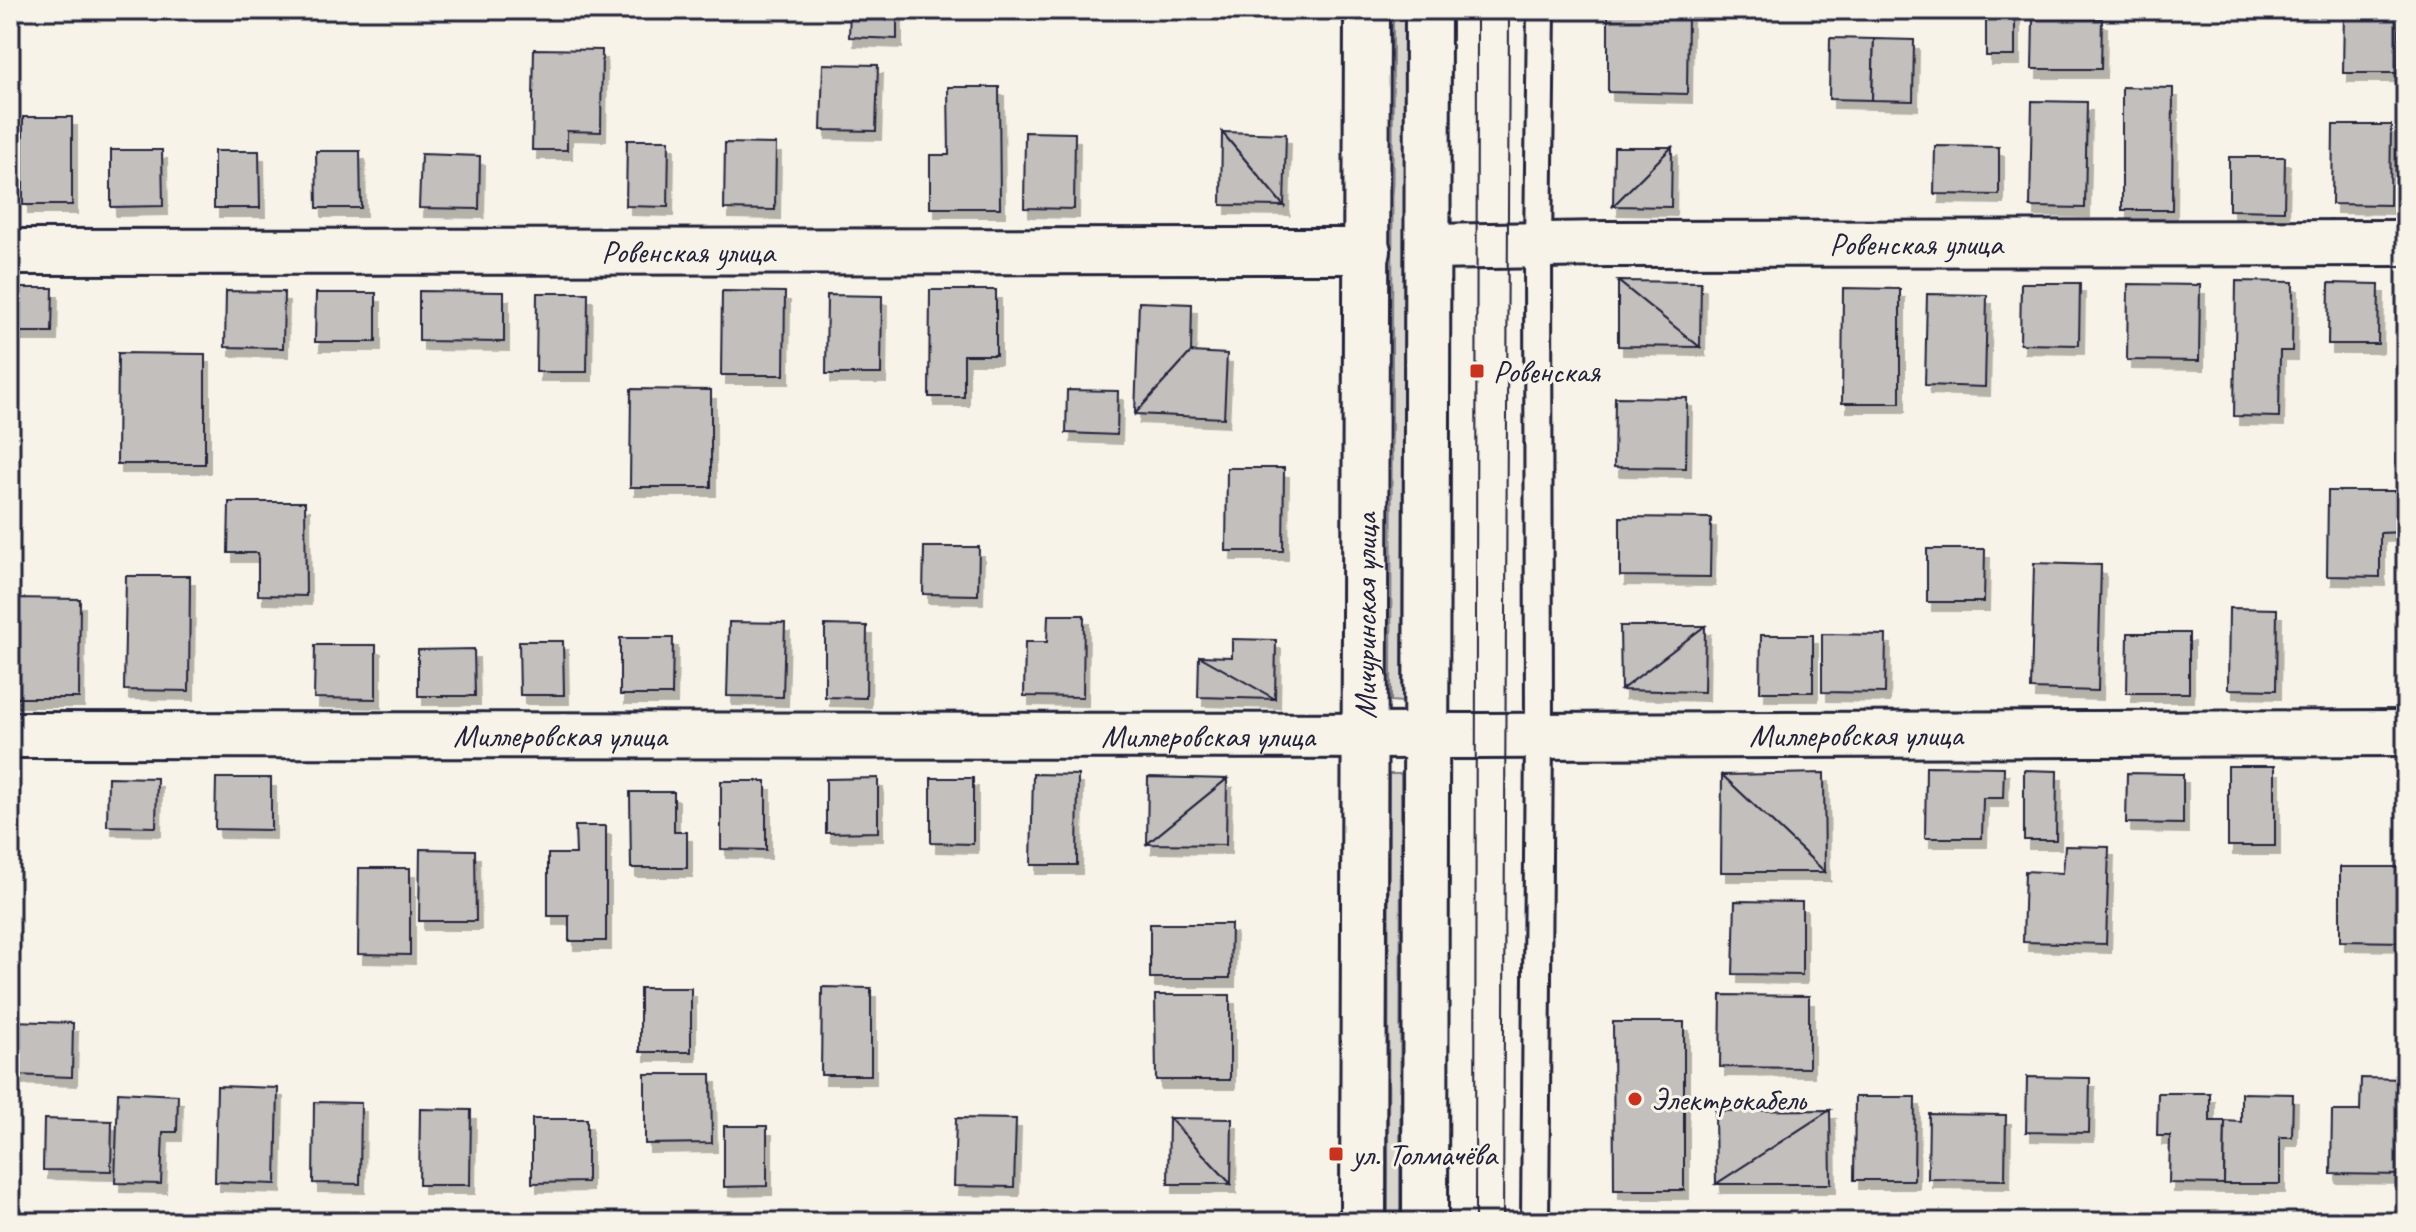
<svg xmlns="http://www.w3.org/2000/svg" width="2416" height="1232" viewBox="0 0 2416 1232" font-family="Caveat,sans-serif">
<defs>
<filter id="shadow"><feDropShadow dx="5" dy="9" stdDeviation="0" flood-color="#0004"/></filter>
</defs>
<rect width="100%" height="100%" fill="#f7f3e8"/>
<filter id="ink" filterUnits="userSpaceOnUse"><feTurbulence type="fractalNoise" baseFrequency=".0125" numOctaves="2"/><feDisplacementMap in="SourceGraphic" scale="16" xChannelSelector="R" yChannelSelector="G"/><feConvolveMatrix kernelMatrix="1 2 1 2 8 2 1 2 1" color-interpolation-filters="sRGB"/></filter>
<g filter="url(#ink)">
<!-- green -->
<g fill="#d8d5cf" stroke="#7d7c85" stroke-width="2">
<polygon points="1393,10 1405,10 1402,702 1391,701"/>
<polygon points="1389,774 1401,774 1400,1215 1388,1215"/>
</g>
<!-- building -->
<g fill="#c2bfbd" stroke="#22223b" stroke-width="2" filter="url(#shadow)">
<polygon points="850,10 897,10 897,39 849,37"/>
<rect x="1986" y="10" width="29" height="46"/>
<polygon points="2344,10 2399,10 2398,73 2343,73"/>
<polygon points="1608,13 1688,13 1687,94 1608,92"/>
<polygon points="2033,18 2102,19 2101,69 2032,69"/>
<polygon points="1830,38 1874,39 1872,100 1829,99"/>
<polygon points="1874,39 1914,40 1913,101 1872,100"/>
<polygon points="534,49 602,50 601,132 567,131 567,150 532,150"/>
<polygon points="823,64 878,65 876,131 821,130"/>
<polygon points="948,87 999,87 1000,208 930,208 930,155 949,155"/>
<polygon points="2122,87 2173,88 2172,210 2122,210"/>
<polygon points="2032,101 2087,102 2085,208 2030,207"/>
<rect x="23" y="117" width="49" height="88"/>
<polygon points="2333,125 2391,125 2390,205 2332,204"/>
<polygon points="1025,132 1075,133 1074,209 1024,208"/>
<polygon points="1222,132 1284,206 1221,205"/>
<polygon points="1222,132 1286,134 1284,206"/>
<polygon points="627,140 669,140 668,207 626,206"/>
<polygon points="725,143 776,144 775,210 724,209"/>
<polygon points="1935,146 1999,147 1999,195 1934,194"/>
<polygon points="1614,147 1672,147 1613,206"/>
<polygon points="1672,147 1671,207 1613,206"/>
<polygon points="111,150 162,150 163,206 111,207"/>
<polygon points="214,151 259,151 260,208 214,208"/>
<polygon points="316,151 360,151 361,208 317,208"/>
<polygon points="421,154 480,156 479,209 419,208"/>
<polygon points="2229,157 2285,157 2284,211 2229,210"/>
<polygon points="1618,281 1700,347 1618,346"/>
<polygon points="1618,281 1701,282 1700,347"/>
<polygon points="2236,281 2293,282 2292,351 2280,351 2279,417 2234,416"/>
<polygon points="2021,283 2080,283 2079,345 2020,344"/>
<polygon points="2329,283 2379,284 2378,344 2328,344"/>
<polygon points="2128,284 2200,285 2199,361 2127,360"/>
<polygon points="12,288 53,288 52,332 11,332"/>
<polygon points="1843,288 1900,289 1900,403 1842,403"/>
<polygon points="930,290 996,290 996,355 964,355 964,397 929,397"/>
<polygon points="226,291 284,292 283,348 225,347"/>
<polygon points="419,291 504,292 504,342 419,341"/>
<polygon points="722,291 785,292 784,375 721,375"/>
<polygon points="316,293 376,293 376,342 315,342"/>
<polygon points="537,293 588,293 587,372 536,372"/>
<polygon points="1927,294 1987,295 1985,387 1925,385"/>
<polygon points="827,295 882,296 881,374 826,374"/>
<polygon points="1139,302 1192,304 1191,352 1135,414"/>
<polygon points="1191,352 1227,354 1224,418 1135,414"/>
<polygon points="118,353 205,354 205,464 117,464"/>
<polygon points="631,389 711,390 711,487 630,487"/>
<polygon points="1067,390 1118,391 1117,435 1066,433"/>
<polygon points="1615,397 1687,398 1686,468 1614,467"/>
<polygon points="1227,468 1284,468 1283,551 1226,551"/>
<polygon points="2328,491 2405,491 2404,532 2380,533 2380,577 2327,576"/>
<polygon points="229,502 305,502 306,596 258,595 258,553 228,553"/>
<polygon points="1620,517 1711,518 1710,577 1620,576"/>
<polygon points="924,547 979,547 978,595 923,594"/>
<polygon points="1927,549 1985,549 1984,602 1927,602"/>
<polygon points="2034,563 2101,565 2098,691 2031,689"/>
<polygon points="126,576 190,576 189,691 124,690"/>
<polygon points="14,598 80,599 79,698 13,698"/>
<polygon points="2229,608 2277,609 2276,690 2228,689"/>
<polygon points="1048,615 1084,615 1083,697 1024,696 1025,642 1047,642"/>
<polygon points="729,622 785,623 783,697 727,696"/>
<polygon points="825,625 867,626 866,698 825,697"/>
<polygon points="1620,626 1705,626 1621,690"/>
<polygon points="1705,626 1704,692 1621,690"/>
<polygon points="2128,633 2189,633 2189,693 2127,693"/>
<polygon points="1822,634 1886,635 1885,693 1822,692"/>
<polygon points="1761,635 1813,635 1813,692 1760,692"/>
<polygon points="620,638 673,638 672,695 620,695"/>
<polygon points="1232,639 1276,640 1275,699 1199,656 1232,657"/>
<polygon points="519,641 563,641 564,695 520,695"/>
<polygon points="315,645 376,645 376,699 314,698"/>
<polygon points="474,649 475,696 418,696 418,650"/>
<polygon points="1199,656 1275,699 1198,697"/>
<polygon points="1926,766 2004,767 2003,798 1983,798 1982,838 1925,838"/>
<rect x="2228" y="766" width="47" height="80"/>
<polygon points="2024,770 2057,771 2056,840 2024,840"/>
<polygon points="1824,773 1825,872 1722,775"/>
<polygon points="2127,773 2183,774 2183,824 2126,823"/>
<polygon points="1033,774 1078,775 1077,865 1031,865"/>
<polygon points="1722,775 1825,872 1721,872"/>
<polygon points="108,777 157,778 156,827 107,826"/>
<polygon points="1148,777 1227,779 1147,844"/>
<polygon points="216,778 271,778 271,830 215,829"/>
<polygon points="878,778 878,832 826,833 826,779"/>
<polygon points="931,778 973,778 973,844 931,843"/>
<polygon points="1227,779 1226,845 1147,844"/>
<polygon points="721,781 766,781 766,850 721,849"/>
<polygon points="630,792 674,792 674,832 687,832 687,868 631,868"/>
<polygon points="575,826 606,826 606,941 569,941 569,916 548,916 548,854 576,854"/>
<polygon points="2065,846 2109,847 2106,944 2023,942 2025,871 2063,873"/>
<polygon points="420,849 475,850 476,921 419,921"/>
<polygon points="2340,867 2406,867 2406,942 2340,941"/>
<polygon points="359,868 410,868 410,955 358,954"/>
<polygon points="1735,901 1802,902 1802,975 1733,974"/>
<polygon points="1150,924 1231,924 1230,978 1150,978"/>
<polygon points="822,987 871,988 871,1075 821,1075"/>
<rect x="640" y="988" width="51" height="64"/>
<polygon points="1155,995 1230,995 1230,1080 1156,1080"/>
<polygon points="1721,995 1809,996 1809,1068 1720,1067"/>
<polygon points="13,1021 73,1023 72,1077 12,1075"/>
<polygon points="1613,1022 1684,1022 1684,1190 1614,1190"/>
<polygon points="645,1074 711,1074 712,1143 645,1144"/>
<polygon points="2027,1077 2090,1078 2089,1133 2026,1132"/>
<polygon points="2361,1078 2406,1079 2406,1175 2331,1174 2332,1111 2360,1111"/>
<polygon points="217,1086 278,1088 276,1184 215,1182"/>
<polygon points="118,1092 178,1095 177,1132 163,1132 161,1184 115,1183"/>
<polygon points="2158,1093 2210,1093 2210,1121 2225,1121 2224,1184 2169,1183 2170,1136 2157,1136"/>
<polygon points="2241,1093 2293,1094 2292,1137 2280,1137 2280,1184 2224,1184 2225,1121 2241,1122"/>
<polygon points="1855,1097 1915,1097 1914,1180 1854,1180"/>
<polygon points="314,1102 361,1103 360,1184 313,1183"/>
<polygon points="420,1109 471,1110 470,1185 419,1185"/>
<polygon points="1830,1110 1716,1184 1715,1111"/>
<polygon points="1830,1110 1831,1184 1716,1184"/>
<polygon points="1929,1114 2006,1115 2005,1180 1928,1179"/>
<polygon points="956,1118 1016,1119 1014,1187 954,1186"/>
<polygon points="1169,1118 1232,1119 1231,1184"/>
<polygon points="1169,1118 1231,1184 1168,1184"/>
<polygon points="44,1119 112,1121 111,1171 43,1170"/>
<polygon points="532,1119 587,1119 587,1182 532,1183"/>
<polygon points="724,1126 767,1126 767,1186 724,1187"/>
</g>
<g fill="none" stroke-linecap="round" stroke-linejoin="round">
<defs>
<polyline id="service" points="1535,1222 1539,736 1538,245 1541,10"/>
<g id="minor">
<path id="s1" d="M1428,247L1607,244L2406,243"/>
<path id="s2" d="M10,252L1368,251"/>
<path id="s3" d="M10,735L1477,736L2406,733"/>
</g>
<g id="secondary">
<path id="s4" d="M1363,1222L1367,10"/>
<polyline points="1425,1222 1428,10"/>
</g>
</defs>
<!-- service casing -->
<use href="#service" stroke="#22223b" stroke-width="32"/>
<!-- minor casing -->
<use href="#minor" stroke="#22223b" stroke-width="50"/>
<!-- secondary casing -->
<use href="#secondary" stroke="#22223b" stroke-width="50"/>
<!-- service -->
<use href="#service" stroke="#f7f3e8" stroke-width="26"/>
<!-- minor -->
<use href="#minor" stroke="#f7f3e8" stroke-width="44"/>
<!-- secondary -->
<use href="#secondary" stroke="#f7f3e8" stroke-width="44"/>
<!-- tram -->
<g stroke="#22223b" stroke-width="2">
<polyline points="1475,1222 1477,10"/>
<polyline points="1503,1222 1509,10"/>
</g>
</g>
</g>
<!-- markers -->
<g fill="#c8321e" stroke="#f7f3e8" stroke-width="3">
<rect x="1469" y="363" width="16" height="16" rx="4"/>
<circle cx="1635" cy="1099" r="8"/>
<rect x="1328" y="1146" width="16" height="16" rx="4"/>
</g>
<g text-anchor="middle" stroke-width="6" stroke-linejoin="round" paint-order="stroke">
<!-- street labels -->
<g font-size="32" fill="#22223b" stroke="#f7f3e8">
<text dy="11" stroke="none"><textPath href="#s1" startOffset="488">Ровенская улица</textPath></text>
<text dy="11" stroke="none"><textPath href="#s2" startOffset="678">Ровенская улица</textPath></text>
<text dy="11" stroke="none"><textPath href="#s4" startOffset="606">Мичуринская улица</textPath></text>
<text dy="11" stroke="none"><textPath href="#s3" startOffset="550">Миллеровская улица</textPath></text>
<text dy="11" stroke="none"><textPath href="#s3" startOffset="1198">Миллеровская улица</textPath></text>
<text dy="11" stroke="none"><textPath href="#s3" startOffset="1846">Миллеровская улица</textPath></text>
</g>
<!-- poi labels -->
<g font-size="32" fill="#22223b" stroke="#f7f3e8" text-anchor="start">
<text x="1493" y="382">Ровенская</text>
<text x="1651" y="1110">Электрокабель</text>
<text x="1352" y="1165">ул. Толмачёва</text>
</g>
</g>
<!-- margin -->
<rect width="2416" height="1232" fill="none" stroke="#f7f3e8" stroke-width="40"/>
<rect x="20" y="20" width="2376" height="1192" fill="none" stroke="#22223b" stroke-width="3" filter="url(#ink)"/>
</svg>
